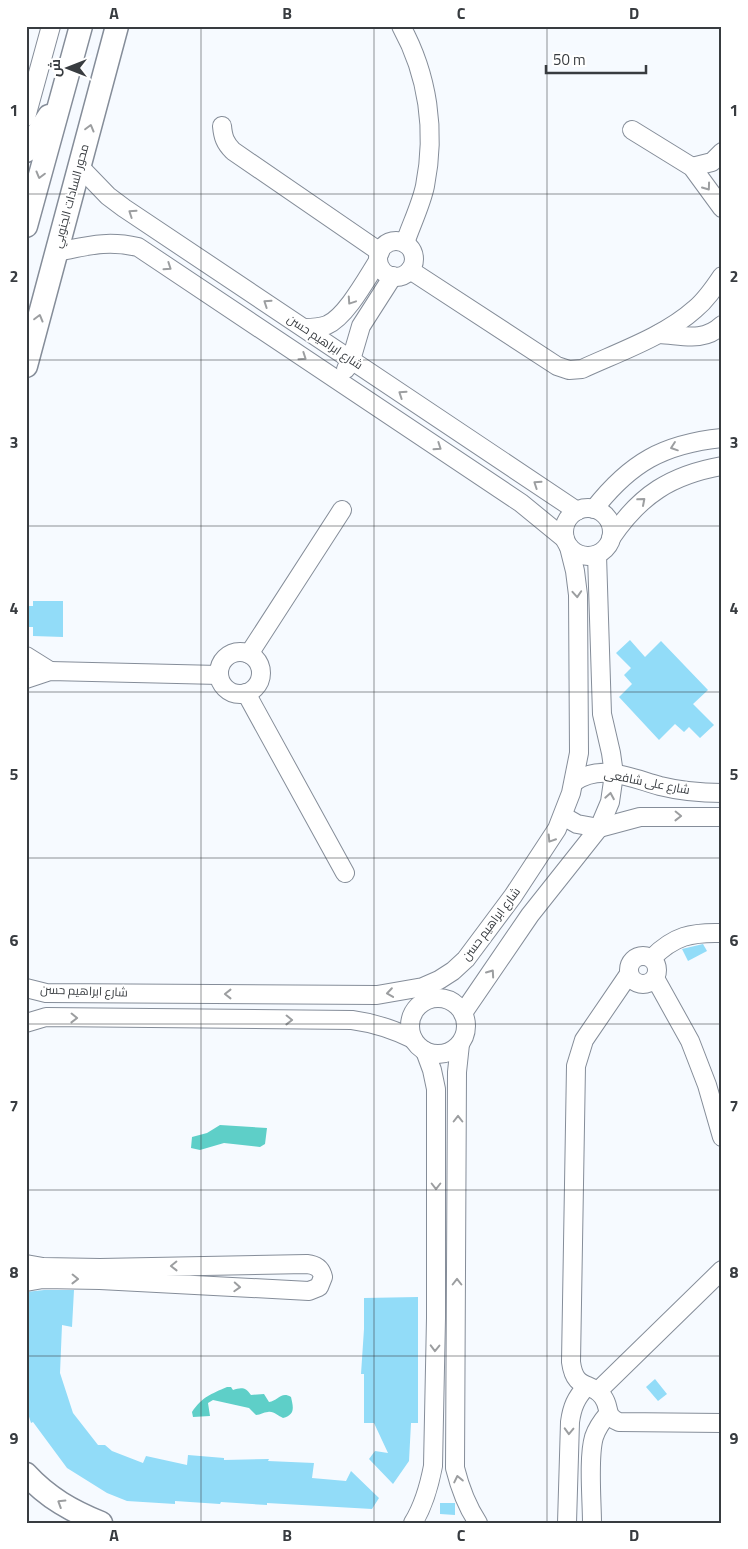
<svg xmlns="http://www.w3.org/2000/svg" width="748" height="1549" viewBox="0 0 748 1549" font-family="'Titillium Web',Cairo,sans-serif">
<rect width="100%" height="100%" fill="#f6faff"/>
<!-- water -->
<g fill="#5ecfc8">
<polygon points="220,1125 267,1128 265,1144 260,1147 224,1143 200,1150 191,1148 192,1137 207,1133"/>
<path d="M227,1387H231L233,1390C241,1387 246,1387 251,1395L264,1394L269,1402C278,1401 281,1391 291,1397C293,1406 296,1415 283,1418C278,1416 274,1411 268,1412C263,1412 261,1415 256,1415L249,1408L213,1400L208,1403L210,1416L193,1417L192,1412C202,1397 211,1394 227,1387Z"/>
</g>
<!-- building -->
<g fill="#92dcf8">
<polygon points="33,601 63,601 63,637 33,636 33,627 27,627 27,606 33,606"/>
<polygon points="630,640 645,657 661,641 708,690 693,704 714,725 700,738 689,727 684,732 675,724 659,740 619,697 632,684 624,675 631,668 616,653"/>
<polygon points="703,944 707,951 688,961 682,949"/>
<polygon points="44,1290 74,1290 72,1327 62,1325 60,1373 73,1413 98,1445 105,1445 112,1451 143,1463 146,1456 187,1465 188,1455 224,1458 224,1460 269,1459 268,1461 314,1463 312,1478 346,1481 351,1471 379,1498 372,1509 267,1503 267,1505 221,1502 220,1504 175,1501 175,1504 127,1501 107,1493 67,1468 33,1422 31,1423 26,1407 26,1292"/>
<polygon points="418,1297 418,1423 411,1423 409,1461 393,1484 369,1459 375,1451 388,1453 374,1423 364,1423 364,1374 361,1374 364,1329 364,1298"/>
<polygon points="655,1379 667,1394 658,1401 646,1387"/>
<polygon points="440,1503 455,1503 455,1515 440,1514"/>
</g>
<g fill="none" stroke-linecap="round" stroke-linejoin="round">
<defs>
<g id="minor">
<path d="M401,26C428,75 436,131 425,186C421,205 411,225 405,243"/>
<polyline points="26,117 51,26"/>
<path d="M222,126C223,137 225,143 233,151L380,252"/>
<polyline points="632,130 692,167 722,208"/>
<polyline points="79,166 108,196 124,208 577,511"/>
<polyline points="692,167 712,162 722,152"/>
<circle cx="396" cy="259" r="18"/>
<path d="M56,252C88,246 106,240 138,247L521,503L565,539"/>
<path d="M410,270L557,366L569,370L582,369C619,352 665,336 695,309C706,300 714,288 722,276"/>
<path d="M304,328C312,328 319,328 327,325C346,317 367,278 378,261"/>
<path d="M659,334C682,335 703,343 722,325"/>
<polyline points="346,369 351,360 361,326 393,276"/>
<circle cx="588" cy="532" r="24"/>
<path d="M594,509C630,463 663,444 722,438"/>
<path d="M611,538C640,495 671,475 722,466"/>
<circle cx="240" cy="673" r="21"/>
<polyline points="249,654 342,510"/>
<polyline points="26,656 50,671"/>
<polyline points="26,679 50,671 219,675"/>
<polyline points="246,693 345,873"/>
<path d="M574,782C601,763 631,778 660,786C680,791 701,793 722,793"/>
<polyline points="563,816 577,824 599,828 640,817 722,817"/>
<circle cx="643" cy="970" r="14"/>
<path d="M652,958C674,936 691,932 722,933"/>
<path d="M629,974L584,1040L576,1066L571,1362C575,1392 591,1380 603,1397C611,1408 604,1416 619,1422L722,1423"/>
<polyline points="655,978 690,1041 707,1085 722,1137"/>
<polyline points="26,988 46,993 377,995 423,987 439,980 453,971 466,959 513,896 557,829 571,793 579,753 578,595 575,571 569,547"/>
<circle cx="438" cy="1026" r="28"/>
<polyline points="463,1013 530,915 599,828 610,802 614,774 611,753 602,714 597,555"/>
<path d="M26,1023L46,1017L352,1020C374,1023 393,1029 413,1039"/>
<path d="M460,1044L457,1072L455,1468C460,1488 466,1505 478,1523"/>
<path d="M26,1264L43,1267L100,1268L307,1264C316,1265 321,1268 323,1277L319,1287L309,1291L100,1280L43,1279L26,1282"/>
<polyline points="598,1391 722,1270"/>
<path d="M413,1523C424,1505 429,1487 433,1466L436,1318V1089L432,1070L425,1051"/>
<path d="M567,1523L570,1422C572,1407 576,1398 586,1387"/>
<path d="M592,1523C592,1501 588,1457 594,1437C597,1428 602,1421 608,1414"/>
</g>
<g id="major">
<polyline points="26,151 49,116"/>
<polyline points="26,226 81,26"/>
<polyline points="26,366 117,26"/>
<path d="M26,1474C48,1498 72,1511 101,1523"/>
</g>
</defs>
<!-- minor casing -->
<use href="#minor" stroke="#858d99" stroke-width="20"/>
<!-- major casing -->
<use href="#major" stroke="#858d99" stroke-width="25"/>
<!-- minor -->
<use href="#minor" stroke="#fff" stroke-width="18"/>
<!-- major -->
<use href="#major" stroke="#fff" stroke-width="22"/>
</g>
<!-- one-way arrows -->
<defs><path id="oneway-chevron" d="M-2-3.5L2.5 0L-2 3.5" fill="none" stroke-width="1.6" stroke-linecap="round" stroke-linejoin="round" transform="scale(1.25)"/></defs>
<g stroke="#9c9ea0">
<use href="#oneway-chevron" transform="translate(90 128) rotate(-75)"/>
<use href="#oneway-chevron" transform="translate(40 175) rotate(105)"/>
<use href="#oneway-chevron" transform="translate(707 187) rotate(54)"/>
<use href="#oneway-chevron" transform="translate(132 213) rotate(-146)"/>
<use href="#oneway-chevron" transform="translate(168 267) rotate(34)"/>
<use href="#oneway-chevron" transform="translate(351 301) rotate(124)"/>
<use href="#oneway-chevron" transform="translate(267 303) rotate(-146)"/>
<use href="#oneway-chevron" transform="translate(39 318) rotate(-75)"/>
<use href="#oneway-chevron" transform="translate(303 357) rotate(34)"/>
<use href="#oneway-chevron" transform="translate(402 394) rotate(-146)"/>
<use href="#oneway-chevron" transform="translate(438 447) rotate(34)"/>
<use href="#oneway-chevron" transform="translate(674 447) rotate(161)"/>
<use href="#oneway-chevron" transform="translate(537 484) rotate(-146)"/>
<use href="#oneway-chevron" transform="translate(642 501) rotate(-41)"/>
<use href="#oneway-chevron" transform="translate(577 594) rotate(86)"/>
<use href="#oneway-chevron" transform="translate(610 796) rotate(-80)"/>
<use href="#oneway-chevron" transform="translate(678 816) rotate(1)"/>
<use href="#oneway-chevron" transform="translate(551 839) rotate(123)"/>
<use href="#oneway-chevron" transform="translate(491 973) rotate(-55)"/>
<use href="#oneway-chevron" transform="translate(390 993) rotate(172)"/>
<use href="#oneway-chevron" transform="translate(228 994) rotate(-180)"/>
<use href="#oneway-chevron" transform="translate(74 1018) rotate(1)"/>
<use href="#oneway-chevron" transform="translate(289 1020) rotate(1)"/>
<use href="#oneway-chevron" transform="translate(458 1119) rotate(-90)"/>
<use href="#oneway-chevron" transform="translate(436 1186) rotate(90)"/>
<use href="#oneway-chevron" transform="translate(174 1266) rotate(179)"/>
<use href="#oneway-chevron" transform="translate(75 1279) rotate(1)"/>
<use href="#oneway-chevron" transform="translate(457 1282) rotate(-90)"/>
<use href="#oneway-chevron" transform="translate(237 1287) rotate(3)"/>
<use href="#oneway-chevron" transform="translate(435 1348) rotate(91)"/>
<use href="#oneway-chevron" transform="translate(569 1431) rotate(92)"/>
<use href="#oneway-chevron" transform="translate(458 1479) rotate(-102)"/>
<use href="#oneway-chevron" transform="translate(61 1503) rotate(-148)"/>
</g>
<!-- grid -->
<path fill="none" stroke="#383c40" stroke-width="1" stroke-opacity="0.55" d="M201,26V1523M374,26V1523M547,26V1523M26,194H722M26,360H722M26,526H722M26,692H722M26,858H722M26,1024H722M26,1190H722M26,1356H722"/>
<g text-anchor="middle" stroke-width="4" stroke-linejoin="round" paint-order="stroke">
<!-- street labels -->
<g font-size="12" fill="#383c40" stroke="#fff">
<text transform="translate(71 196) rotate(-75)" y="4">محور السادات الجنوبي</text>
<text transform="translate(325 342) rotate(34)" y="4">شارع ابراهيم حسن</text>
<text transform="translate(647 782) rotate(11)" y="4">شارع على شافعى</text>
<text transform="translate(491 924) rotate(-53)" y="4">شارع ابراهيم حسن</text>
<text transform="translate(84 991) rotate(2)" y="4">شارع ابراهيم حسن</text>
</g>
</g>
<!-- border -->
<rect width="748" height="1549" fill="none" stroke="#ffffff" stroke-width="55"/>
<!-- north arrow -->
<g transform="translate(68 68) rotate(270)" stroke="#ffffff" stroke-width="4" paint-order="stroke">
<path d="M0-4L9 19L0 12L-9 19Z" fill="#383c40"/>
<text y="-8" font-size="14" font-weight="bold" text-anchor="middle" fill="#383c40">ش</text>
</g>
<!-- scale -->
<path d="M546 65v8h100v-8" fill="none" stroke="#383c40" stroke-width="2.5"/>
<text x="553" y="65" font-size="15" fill="#383c40" stroke="#ffffff" stroke-width="4" paint-order="stroke">50 m</text>
<rect x="28" y="28" width="692" height="1494" fill="none" stroke="#383c40" stroke-width="2"/>
<g font-size="16" text-anchor="middle" font-weight="bold" fill="#383c40">
<text x="114" y="19">A</text>
<text x="287" y="19">B</text>
<text x="461" y="19">C</text>
<text x="634" y="19">D</text>
<text x="14" y="116">1</text>
<text x="734" y="116">1</text>
<text x="14" y="282">2</text>
<text x="734" y="282">2</text>
<text x="14" y="448">3</text>
<text x="734" y="448">3</text>
<text x="14" y="614">4</text>
<text x="734" y="614">4</text>
<text x="14" y="780">5</text>
<text x="734" y="780">5</text>
<text x="14" y="946">6</text>
<text x="734" y="946">6</text>
<text x="14" y="1112">7</text>
<text x="734" y="1112">7</text>
<text x="14" y="1278">8</text>
<text x="734" y="1278">8</text>
<text x="14" y="1444">9</text>
<text x="734" y="1444">9</text>
<text x="114" y="1541">A</text>
<text x="287" y="1541">B</text>
<text x="461" y="1541">C</text>
<text x="634" y="1541">D</text>
</g>
</svg>
